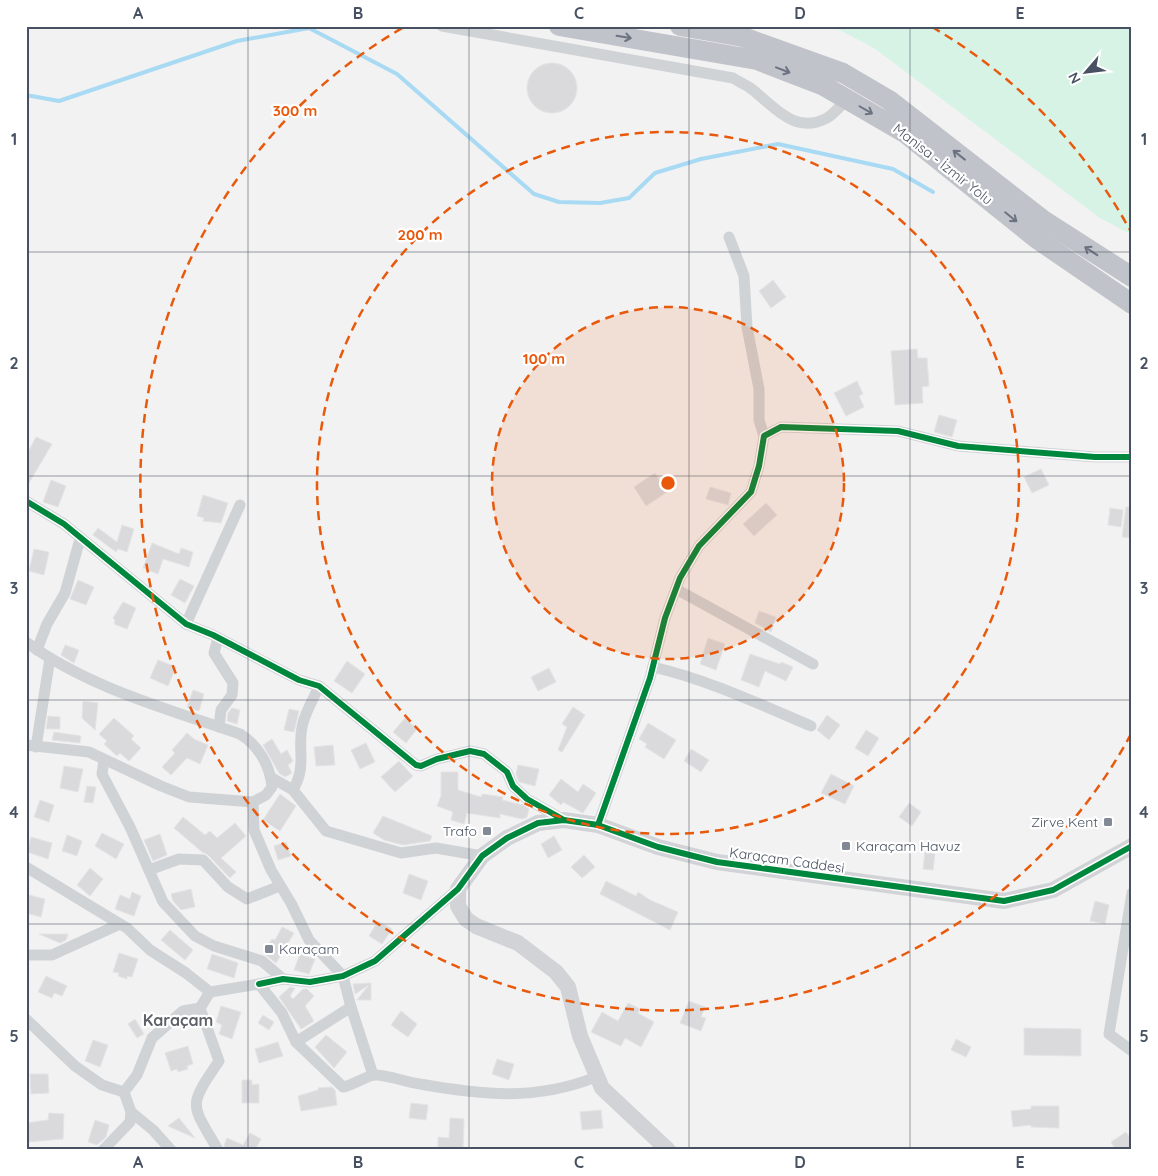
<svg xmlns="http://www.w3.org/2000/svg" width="1158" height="1176" viewBox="0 0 1158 1176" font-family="Quicksand,sans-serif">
<rect width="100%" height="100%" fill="#f3f2f2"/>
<!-- green -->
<polygon fill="#d6f3e5" points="832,26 1132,26 1132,235 1100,218 874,48"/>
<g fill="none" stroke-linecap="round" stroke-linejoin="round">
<!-- stream -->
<polyline stroke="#a8daf3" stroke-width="4" points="26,95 59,101 237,41 309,28 397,74 534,194 559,202 600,203 629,198 655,173 701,159 778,144 893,169 933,192"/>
</g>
<!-- building -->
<g fill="#dadadd" stroke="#e4e4e5">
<circle cx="552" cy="88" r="25"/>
<polygon points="773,280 786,297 771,308 759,291"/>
<polygon points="917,349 918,358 927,358 929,386 922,387 923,403 895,405 891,351"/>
<polygon points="857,381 863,394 859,396 864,407 846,416 834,393"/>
<polygon points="939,415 957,420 952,437 934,432"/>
<polygon points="36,437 52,444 26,488 26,456"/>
<polygon points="1041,469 1049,485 1032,493 1024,477"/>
<polygon points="655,473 667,492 646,506 634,487"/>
<polygon points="51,480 66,486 58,507 43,502"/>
<polygon points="710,487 731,493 728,505 706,499"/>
<polygon points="203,495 228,503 221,523 203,521 204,518 197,516"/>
<polygon points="766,503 777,515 754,536 743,524"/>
<polygon points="1126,507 1132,507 1132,538 1122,537"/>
<polygon points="1110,508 1123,510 1121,527 1108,525"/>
<polygon points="122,525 134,529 127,552 118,549 116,552 93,535 98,528 117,542"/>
<polygon points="152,543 179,554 181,548 193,552 189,567 163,559 158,574 143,568"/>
<polygon points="34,549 49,552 44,575 29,571"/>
<polygon points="180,579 194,586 185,603 171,595"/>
<polygon points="78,580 94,587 86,605 70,599"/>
<polygon points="123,602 136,608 127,629 114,624 115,620 113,618"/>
<polygon points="759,611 776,617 771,632 755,623"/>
<polygon points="708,638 725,644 716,670 700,664"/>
<polygon points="65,645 79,650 74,663 61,655"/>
<polygon points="750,654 780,664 781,662 793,667 786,681 765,671 759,687 741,680"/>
<polygon points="158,660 176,667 168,686 150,678"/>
<polygon points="347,661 365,674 352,693 334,681"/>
<polygon points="549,668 556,682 538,691 531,677"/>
<polygon points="193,690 204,694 199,711 187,707"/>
<polygon points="83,701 98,703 95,730 82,718"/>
<polygon points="573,707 585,715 562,752 558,750 567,727 562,724"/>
<polygon points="232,708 240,710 237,724 227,721 228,713"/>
<polygon points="289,709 299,711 294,732 284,730"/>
<polygon points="827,715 840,725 829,740 817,730"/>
<polygon points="48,716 60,717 60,729 46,729"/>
<polygon points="114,718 134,736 131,739 141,748 129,761 120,753 117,756 104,744 107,741 99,734"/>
<polygon points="405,718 417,729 406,743 393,732"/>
<polygon points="648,723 676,740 664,759 645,747 647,744 639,739"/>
<polygon points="866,730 879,738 868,756 855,748"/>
<polygon points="54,732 81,736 80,743 52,740"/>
<polygon points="187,733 194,739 208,745 200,764 187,758 171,775 162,767 175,753 172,750"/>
<polygon points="272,739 281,754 287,750 293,761 288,765 292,773 285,777 279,773 263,745"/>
<polygon points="366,743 375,762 360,769 351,750"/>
<polygon points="333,745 335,765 316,766 314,747"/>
<polygon points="691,749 709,760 701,772 684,761"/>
<polygon points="399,761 413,776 395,792 381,777"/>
<polygon points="518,765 539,769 535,786 519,782 516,774"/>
<polygon points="64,766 83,769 78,792 60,788"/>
<polygon points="441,772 458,772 458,790 481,797 482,794 503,797 502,800 523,805 529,809 527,817 522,819 500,814 500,818 467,813 464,824 451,820 453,812 437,806 441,796"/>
<polygon points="831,774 854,786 845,804 821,793"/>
<polygon points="561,779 578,792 583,784 596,793 583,813 563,802 561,805 549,795"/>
<polygon points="87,786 96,787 93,803 84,802"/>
<polygon points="280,794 296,806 280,831 263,820"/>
<polygon points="40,800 54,805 49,822 34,817"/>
<polygon points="909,803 921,812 912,826 899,817"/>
<polygon points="383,816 432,836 430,841 403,845 384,840 373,833"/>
<polygon points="183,817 205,835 210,831 217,838 235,823 246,836 221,858 236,872 230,878 208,855 202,852 174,828"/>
<polygon points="102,833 124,844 116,859 95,846"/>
<polygon points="160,834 167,855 153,861 144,840"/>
<polygon points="67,835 82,841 77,856 62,851"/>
<polygon points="554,836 562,850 548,858 541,844"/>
<polygon points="31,837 52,843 48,859 27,852"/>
<polygon points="286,842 291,856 278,860 274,846"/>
<polygon points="925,852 935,854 933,870 923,869"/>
<polygon points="584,855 595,867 582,878 571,867"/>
<polygon points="90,868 103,879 90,896 77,885"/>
<polygon points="409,874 428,881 421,900 403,893"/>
<polygon points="606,881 636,896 638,892 650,900 678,912 670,930 600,894"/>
<polygon points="191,889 195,907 181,910 173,901 171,894"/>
<polygon points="132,892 141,896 134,916 115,909 120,895 130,899"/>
<polygon points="29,895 45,899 41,917 26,913"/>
<polygon points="1095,901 1109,905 1105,924 1090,921"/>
<polygon points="378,921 392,929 382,944 369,936"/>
<polygon points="282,927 294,933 276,963 263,953 272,939 275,940"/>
<polygon points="170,930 193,950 185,960 161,940"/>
<polygon points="39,934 68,934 66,940 60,943"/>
<polygon points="119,953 138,959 132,977 127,976 127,979 118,976 119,973 113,972"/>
<polygon points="212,954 238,963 234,978 207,969"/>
<polygon points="300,954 315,959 309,974 294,970"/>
<polygon points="46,976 67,986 62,996 54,993 52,998 38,992"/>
<polygon points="371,983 371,1000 357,1000 369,985 355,994 353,984"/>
<polygon points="290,987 295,988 290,996 293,999 303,989 307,989 314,996 305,1006 314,1021 301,1029 279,997"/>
<polygon points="689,1001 705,1007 701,1017 706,1018 701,1031 680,1023"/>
<polygon points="628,1003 640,1009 638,1013 654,1022 641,1047 625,1038 621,1046 591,1032 602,1012 618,1021"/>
<polygon points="221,1006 241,1012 232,1039 219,1034 222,1025 216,1022"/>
<polygon points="401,1011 417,1024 408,1037 391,1025"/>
<polygon points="263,1015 274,1022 269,1030 258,1023"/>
<polygon points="135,1019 144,1034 137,1038 128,1024"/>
<polygon points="1024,1028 1081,1029 1081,1056 1024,1055"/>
<polygon points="326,1035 347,1052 334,1068 315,1047"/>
<polygon points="956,1039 971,1047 966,1057 951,1050"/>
<polygon points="93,1040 108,1045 100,1067 85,1061"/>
<polygon points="278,1042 283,1056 259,1063 255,1049"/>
<polygon points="188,1046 193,1064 187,1066 188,1069 178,1072 177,1069 171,1071 165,1053"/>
<polygon points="497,1059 514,1064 509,1080 492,1074"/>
<polygon points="30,1074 48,1074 49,1093 31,1094"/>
<polygon points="242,1080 252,1080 252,1085 259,1084 259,1103 242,1103"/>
<polygon points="332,1087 335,1090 337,1105 301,1111 298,1096 318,1090 318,1088"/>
<polygon points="411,1103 428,1105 426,1120 409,1118"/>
<polygon points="1031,1106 1059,1106 1059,1128 1031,1127 1031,1125 1013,1127 1011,1111 1031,1109"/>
<polygon points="601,1110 603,1128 582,1130 580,1112"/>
<polygon points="49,1113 64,1114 63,1139 27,1142 26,1123 48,1120"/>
<polygon points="179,1118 195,1138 168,1126"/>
<polygon points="450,1118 464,1119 463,1148 438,1147 438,1137 449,1138"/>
<polygon points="95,1120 109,1125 106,1137 97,1145 88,1142"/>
<polygon points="1126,1132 1132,1141 1132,1150 1116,1150 1111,1142"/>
<polygon points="250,1133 261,1139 255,1150 225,1150 224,1145 227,1138 243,1145"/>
</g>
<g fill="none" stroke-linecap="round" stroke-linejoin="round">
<!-- street -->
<g stroke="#d0d3d6" stroke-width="11">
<path d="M442,26L733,78C739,82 747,85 753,90C775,108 796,135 827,118C834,114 841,105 847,99"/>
<polyline points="729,237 744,276 747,327 759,389 759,420 764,436"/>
<polyline points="26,501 64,524 186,624 213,635 299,680 319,686 416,765 421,766 437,759 470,751 484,754 507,772 513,786 527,799 564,820"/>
<polyline points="676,589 813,664"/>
<polyline points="186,624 240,505"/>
<polyline points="218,638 214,653 233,683 232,695 221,710 219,727"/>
<path d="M26,642C89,688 168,709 240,734C258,745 270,765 272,787L266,795L253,802L189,797L161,786L89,752L26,745"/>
<polyline points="37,650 47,624 65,593 80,539"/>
<path d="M653,667C709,680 759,704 811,726"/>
<path d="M319,686C314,698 306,711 303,723C296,747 308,764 293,790L326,831L401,853L436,848L482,856"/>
<polyline points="36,747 50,658"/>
<polyline points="104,760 102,774 130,827 163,902 195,936 214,946 262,961 283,979"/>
<polyline points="272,778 293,790"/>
<polyline points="253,802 254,830 271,870 291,903 309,940 343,976 351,1007 373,1075"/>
<polyline points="598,825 650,678 665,618 680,578 699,546 751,492 759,466 764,436 781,427 898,431 958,446 1095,457 1132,457"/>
<polyline points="26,867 120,924"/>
<polyline points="149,870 179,859 203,860 228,887 247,899 280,886"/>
<polyline points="1132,893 1109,1034 1132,1051"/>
<path d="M26,955H52L120,924L127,928L150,950L186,973L210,992L200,1008L219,1061C187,1108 191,1103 218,1150"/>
<polyline points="259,984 283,979 310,982 343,976 375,961 458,889"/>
<polyline points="210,992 259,984 282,1013 296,1042 351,1007"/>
<polyline points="26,1019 75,1066 102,1085 124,1092"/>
<path d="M296,1042L343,1087C353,1085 368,1075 375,1075C389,1075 405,1082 420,1084C482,1095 536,1101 596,1077"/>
<polyline points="131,1112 124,1092 137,1075 152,1038 183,1011 200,1008"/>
<polyline points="103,1150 130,1122 131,1112 153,1130 171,1150"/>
</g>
<!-- secondary -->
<polyline stroke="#d1d3d7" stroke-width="16" points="668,1150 602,1088 580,1036 568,987 556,972 518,943 476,926 466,919 458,906 458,889 482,856 507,838 538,823 564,820 598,825 658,847 717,862 1004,901 1053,890 1132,846"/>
<!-- highway -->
<g stroke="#c0c3ca" stroke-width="20">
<polyline points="559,26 757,60 824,86 905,133 1037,239 1132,304"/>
<polyline points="680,26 743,37 843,73 889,100 1043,220 1132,277"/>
</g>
<defs>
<g id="cycleway">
<polyline points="26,501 64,524 186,624 213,635 299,680 319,686 416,765 421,766 437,759 470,751 484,754 507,772 513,786 527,799 564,820"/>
<polyline points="598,825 650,678 665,618 680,578 699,546 751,492 759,466 764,436 781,427 898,431 958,446 1095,457 1132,457"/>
<polyline points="259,984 283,979 310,982 343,976 375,961 458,889 482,856 507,838 538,823 564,820 598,825 658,847 717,862 1004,901 1053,890 1132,846"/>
</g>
</defs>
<!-- cycleway casing -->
<use href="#cycleway" stroke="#fff" stroke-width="9"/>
<!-- cycleway -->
<use href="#cycleway" stroke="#00873e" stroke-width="6"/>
</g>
<!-- one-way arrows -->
<defs><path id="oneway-shaft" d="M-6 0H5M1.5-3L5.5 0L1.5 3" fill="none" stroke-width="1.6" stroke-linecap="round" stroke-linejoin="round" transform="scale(1.25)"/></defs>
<g stroke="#6b7380">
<use href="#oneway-shaft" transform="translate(624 37) rotate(9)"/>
<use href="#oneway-shaft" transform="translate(783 70) rotate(21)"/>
<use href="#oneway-shaft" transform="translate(866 110) rotate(30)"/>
<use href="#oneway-shaft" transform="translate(959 155) rotate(-142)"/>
<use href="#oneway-shaft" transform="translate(1011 217) rotate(39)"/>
<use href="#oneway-shaft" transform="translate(1091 251) rotate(-147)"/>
</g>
<!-- grid -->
<path fill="none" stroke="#475161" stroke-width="1" stroke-opacity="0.55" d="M248,26V1150M469,26V1150M689,26V1150M910,26V1150M26,252H1132M26,476H1132M26,700H1132M26,924H1132"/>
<!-- distance rings -->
<circle cx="668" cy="483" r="176" fill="#e8590c" fill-opacity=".12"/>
<g fill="none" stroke="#e8590c" stroke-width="2.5" stroke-dasharray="9 6">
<circle cx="668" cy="483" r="176"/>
<circle cx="668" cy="483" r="351"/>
<path d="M1131 734A527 527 0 1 1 404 27M932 27A527 527 0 0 1 1131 232"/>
</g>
<!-- markers -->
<g fill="#838994" stroke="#fff" stroke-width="2">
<rect x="1103" y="817" width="10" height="10" rx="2.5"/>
<rect x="482" y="826" width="10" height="10" rx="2.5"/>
<rect x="841" y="841" width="10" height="10" rx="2.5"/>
<rect x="264" y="944" width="10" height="10" rx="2.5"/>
</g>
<g text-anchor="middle" stroke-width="4.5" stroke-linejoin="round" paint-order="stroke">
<!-- street labels -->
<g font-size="14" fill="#475161" stroke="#fff">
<text transform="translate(943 164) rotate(38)" y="5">Manisa - İzmir Yolu</text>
<text transform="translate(787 860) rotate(8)" y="5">Karaçam Caddesi</text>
</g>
<!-- poi labels -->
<g font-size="14" fill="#475161" stroke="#fff" text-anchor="end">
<text x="1098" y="827">Zirve Kent</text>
<text x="477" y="836">Trafo</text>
<text x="856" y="851" text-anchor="start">Karaçam Havuz</text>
<text x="279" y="954" text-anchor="start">Karaçam</text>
</g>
<!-- quarter labels -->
<g font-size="16" font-weight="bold" fill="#5d6067" stroke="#fff">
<text x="178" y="1026">Karaçam</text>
</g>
</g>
<circle cx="668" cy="483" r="8" fill="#e8590c" stroke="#fff" stroke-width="2.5"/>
<g font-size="15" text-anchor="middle" font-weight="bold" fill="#e8590c" stroke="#fff" stroke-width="4.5" stroke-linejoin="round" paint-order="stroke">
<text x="295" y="116">300 m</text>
<text x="420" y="240">200 m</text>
<text x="544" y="364">100 m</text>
</g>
<!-- border -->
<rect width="1158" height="1176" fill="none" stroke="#ffffff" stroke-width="55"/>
<!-- north arrow -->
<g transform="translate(1086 72) rotate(242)" stroke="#ffffff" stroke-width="4" paint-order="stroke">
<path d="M0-4L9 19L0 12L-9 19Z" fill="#475161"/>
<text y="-8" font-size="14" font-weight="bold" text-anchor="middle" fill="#475161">N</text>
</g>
<rect x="28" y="28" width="1102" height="1120" fill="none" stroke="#475161" stroke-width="2"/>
<g font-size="16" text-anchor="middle" font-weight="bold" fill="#475161">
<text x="138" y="19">A</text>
<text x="358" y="19">B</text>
<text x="579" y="19">C</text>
<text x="800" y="19">D</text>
<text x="1020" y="19">E</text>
<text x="14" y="145">1</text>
<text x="1144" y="145">1</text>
<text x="14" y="369">2</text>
<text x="1144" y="369">2</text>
<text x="14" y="594">3</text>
<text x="1144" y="594">3</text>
<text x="14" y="818">4</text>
<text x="1144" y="818">4</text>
<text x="14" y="1042">5</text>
<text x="1144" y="1042">5</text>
<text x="138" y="1168">A</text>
<text x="358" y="1168">B</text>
<text x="579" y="1168">C</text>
<text x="800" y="1168">D</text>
<text x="1020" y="1168">E</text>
</g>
</svg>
